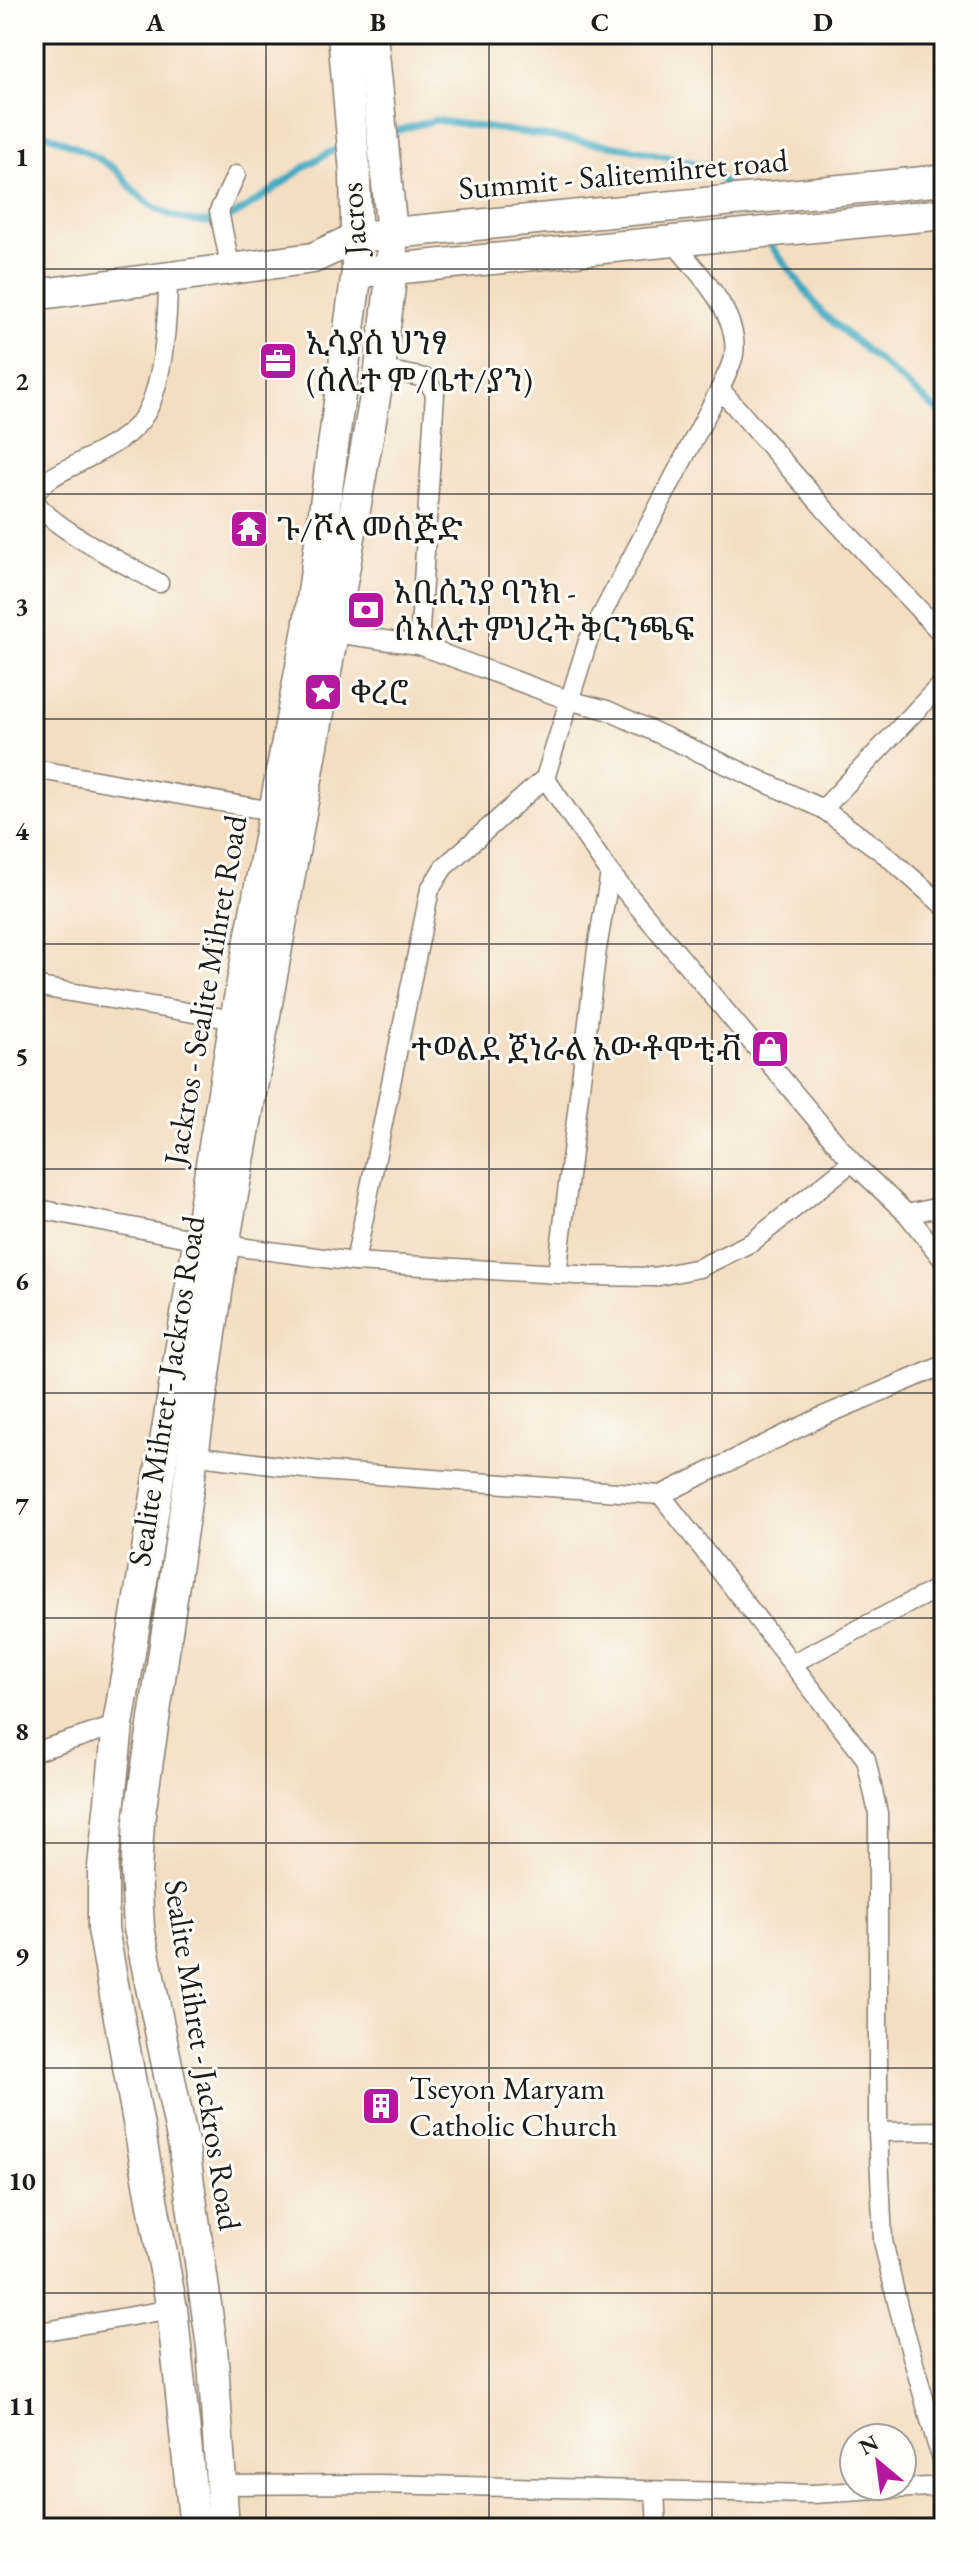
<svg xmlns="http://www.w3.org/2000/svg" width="978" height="2562" viewBox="0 0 978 2562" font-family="'EB Garamond','Noto Serif Ethiopic',serif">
<rect width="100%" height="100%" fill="#fdfcf7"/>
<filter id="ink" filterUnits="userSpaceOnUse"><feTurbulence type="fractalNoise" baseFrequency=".0125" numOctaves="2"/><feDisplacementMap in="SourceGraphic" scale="16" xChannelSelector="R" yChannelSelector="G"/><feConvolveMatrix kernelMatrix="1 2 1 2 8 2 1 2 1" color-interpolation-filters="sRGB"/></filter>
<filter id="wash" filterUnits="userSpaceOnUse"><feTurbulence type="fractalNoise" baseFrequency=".006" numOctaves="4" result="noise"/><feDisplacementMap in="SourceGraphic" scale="32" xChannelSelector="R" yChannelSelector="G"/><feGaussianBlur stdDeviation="1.8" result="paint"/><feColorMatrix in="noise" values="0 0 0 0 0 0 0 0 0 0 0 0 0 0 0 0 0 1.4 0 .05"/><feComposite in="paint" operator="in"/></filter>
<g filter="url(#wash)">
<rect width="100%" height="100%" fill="#f3dec2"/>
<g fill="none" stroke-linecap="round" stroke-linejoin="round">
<!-- stream -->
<g stroke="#40a8c0" stroke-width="7">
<path d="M34,129C61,140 93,153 116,170C124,177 129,186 136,193C160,216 201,231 232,216C270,197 310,156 346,146"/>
<polyline points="389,133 435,120 629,148 711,167 730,191"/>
<polyline points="766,239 823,314 944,416"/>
</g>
</g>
</g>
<g filter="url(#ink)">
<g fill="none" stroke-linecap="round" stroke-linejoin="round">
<defs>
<g id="street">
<polyline points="231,270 219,211 236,175"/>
<polyline points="380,369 425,378 435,393 419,645"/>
<polyline points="720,389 829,514 944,636"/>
<path d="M34,497C42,478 65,471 82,461C104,450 134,435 146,413C164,381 168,315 168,279"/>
<path d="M34,500C51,528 128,565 159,583"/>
<polyline points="334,633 419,645 568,700 607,710 823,809 887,856 944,906"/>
<polyline points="34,769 272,811"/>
<polyline points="545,778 610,873"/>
<polyline points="823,809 944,681"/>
<polyline points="34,986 235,1020"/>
<polyline points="852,1162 907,1214 944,1261"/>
<polyline points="34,1208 224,1245 355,1262 593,1276 654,1277 699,1268 752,1242 852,1162 610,873 597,949 557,1274"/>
<polyline points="907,1214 944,1206"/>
<path d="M355,1262L430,889L444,867L545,778L588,641L720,389C725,378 732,365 734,354C740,312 694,269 671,239"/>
<polyline points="191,1455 320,1471 661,1495 866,1759 878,1813 878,2132 883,2241 898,2306 944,2470"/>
<polyline points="661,1495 821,1417 944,1365"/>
<polyline points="793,1663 944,1585"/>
<polyline points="34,1752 118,1725"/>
<polyline points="878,2132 944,2131"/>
<polyline points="34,2333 172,2309"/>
<polyline points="221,2485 379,2484 812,2494 944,2486"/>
<polyline points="655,2492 657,2528"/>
</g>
<g id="primary">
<polyline points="373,271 944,214"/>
<polyline points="34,295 313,258 356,238 392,233 944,180"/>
<polyline points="195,2528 172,2309 103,1929 103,1867 118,1725 235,1020 308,629 357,271 355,173 343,34"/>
<polyline points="224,2528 212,2347 184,2148 139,1928 136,1872 139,1821 224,1245 380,369 392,270 392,233 372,34"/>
</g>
</defs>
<!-- street casing -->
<use href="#street" stroke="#887d6f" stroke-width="21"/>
<!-- primary casing -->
<use href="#primary" stroke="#887d6f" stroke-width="33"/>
<!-- street -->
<use href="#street" stroke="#fff" stroke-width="18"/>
<!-- primary -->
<use href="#primary" stroke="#fff" stroke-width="30"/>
</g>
</g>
<!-- grid -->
<path fill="none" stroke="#1c1c1c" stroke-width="2" stroke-opacity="0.55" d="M266,34V2528M489,34V2528M712,34V2528M34,269H944M34,494H944M34,719H944M34,944H944M34,1169H944M34,1393H944M34,1618H944M34,1843H944M34,2068H944M34,2293H944"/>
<!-- icons -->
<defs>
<symbol id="office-square" viewBox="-11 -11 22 22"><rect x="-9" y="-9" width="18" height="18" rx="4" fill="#b5179e" stroke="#fdfcf7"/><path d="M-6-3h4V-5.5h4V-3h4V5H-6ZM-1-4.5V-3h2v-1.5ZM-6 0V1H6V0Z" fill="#fff"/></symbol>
<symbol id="temple-square" viewBox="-11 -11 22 22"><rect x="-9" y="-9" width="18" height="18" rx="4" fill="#b5179e" stroke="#fdfcf7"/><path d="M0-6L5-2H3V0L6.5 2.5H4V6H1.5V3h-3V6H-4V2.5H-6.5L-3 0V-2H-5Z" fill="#fff"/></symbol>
<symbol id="bank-square" viewBox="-11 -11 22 22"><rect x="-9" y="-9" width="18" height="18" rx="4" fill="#b5179e" stroke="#fdfcf7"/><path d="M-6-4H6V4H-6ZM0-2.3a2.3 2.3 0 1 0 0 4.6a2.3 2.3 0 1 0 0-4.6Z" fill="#fff"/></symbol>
<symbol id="sight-square" viewBox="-11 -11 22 22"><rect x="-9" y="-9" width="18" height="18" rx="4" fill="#b5179e" stroke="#fdfcf7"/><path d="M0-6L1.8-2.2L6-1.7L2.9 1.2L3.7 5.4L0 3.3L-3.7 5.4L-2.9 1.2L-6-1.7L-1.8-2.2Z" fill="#fff"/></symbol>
<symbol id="shop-square" viewBox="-11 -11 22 22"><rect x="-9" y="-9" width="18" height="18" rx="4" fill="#b5179e" stroke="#fdfcf7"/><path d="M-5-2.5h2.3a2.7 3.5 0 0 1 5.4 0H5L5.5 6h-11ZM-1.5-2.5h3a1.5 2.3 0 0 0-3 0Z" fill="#fff"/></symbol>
<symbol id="building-square" viewBox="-11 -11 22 22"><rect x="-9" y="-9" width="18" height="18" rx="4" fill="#b5179e" stroke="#fdfcf7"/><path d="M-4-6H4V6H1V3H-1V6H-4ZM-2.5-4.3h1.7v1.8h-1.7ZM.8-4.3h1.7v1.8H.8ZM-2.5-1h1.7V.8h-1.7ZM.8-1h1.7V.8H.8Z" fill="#fff"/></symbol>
</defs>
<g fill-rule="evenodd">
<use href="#office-square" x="256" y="339" width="44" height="44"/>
<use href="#temple-square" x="227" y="507" width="44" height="44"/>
<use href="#bank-square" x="344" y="588" width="44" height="44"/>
<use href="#sight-square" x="301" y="670" width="44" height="44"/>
<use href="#shop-square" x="748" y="1027" width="44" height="44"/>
<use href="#building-square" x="359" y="2084" width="44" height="44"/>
</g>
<g text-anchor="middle" stroke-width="6" stroke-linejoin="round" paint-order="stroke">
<!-- street labels -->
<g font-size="32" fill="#1c1c1c" stroke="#fdfcf7">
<text transform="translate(623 174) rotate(-5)" y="11">Summit - Salitemihret road</text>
<text transform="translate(353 219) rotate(-94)" y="11">Jacros</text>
<text transform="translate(205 990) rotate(-80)" y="11">Jackros - Sealite Mihret Road</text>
<text transform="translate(166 1391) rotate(-81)" y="11">Sealite Mihret - Jackros Road</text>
<text transform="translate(203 2055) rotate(81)" y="11">Sealite Mihret - Jackros Road</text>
</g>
<!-- poi labels -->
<g font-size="32" fill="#1c1c1c" stroke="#fdfcf7" text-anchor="start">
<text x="306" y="354">ኢሳያስ ህንፃ<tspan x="306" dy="37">(ስሊተ ም/ቤተ/ያን)</tspan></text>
<text x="277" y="540">ጉ/ሾላ መስጅድ</text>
<text x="394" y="603">አቢሲንያ ባንክ -<tspan x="394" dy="37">ሰአሊተ ምህረት ቅርንጫፍ</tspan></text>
<text x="351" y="703">ቀረሮ</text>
<text x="742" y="1060" text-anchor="end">ተወልደ ጀነራል አውቶሞቲቭ</text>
<text x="409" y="2099">Tseyon Maryam<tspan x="409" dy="37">Catholic Church</tspan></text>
</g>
</g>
<!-- margin -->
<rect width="978" height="2562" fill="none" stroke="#fdfcf7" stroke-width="88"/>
<!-- north arrow -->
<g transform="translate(878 2462) rotate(331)"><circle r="38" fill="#fdfcf7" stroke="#a3a29f" stroke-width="2"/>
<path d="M0-6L14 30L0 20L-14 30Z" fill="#b5179e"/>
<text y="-12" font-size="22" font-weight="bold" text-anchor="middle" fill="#1c1c1c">N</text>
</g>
<rect x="44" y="44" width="890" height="2474" fill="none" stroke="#1c1c1c" stroke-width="3"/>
<g font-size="26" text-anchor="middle" font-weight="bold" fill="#1c1c1c">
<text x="155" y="31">A</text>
<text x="378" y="31">B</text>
<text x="600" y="31">C</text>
<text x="823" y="31">D</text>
<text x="22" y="166">1</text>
<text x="22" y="390">2</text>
<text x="22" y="615">3</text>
<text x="22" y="840">4</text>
<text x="22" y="1065">5</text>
<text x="22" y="1290">6</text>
<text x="22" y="1515">7</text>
<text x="22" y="1740">8</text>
<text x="22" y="1965">9</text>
<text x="22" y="2190">10</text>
<text x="22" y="2415">11</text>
</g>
</svg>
